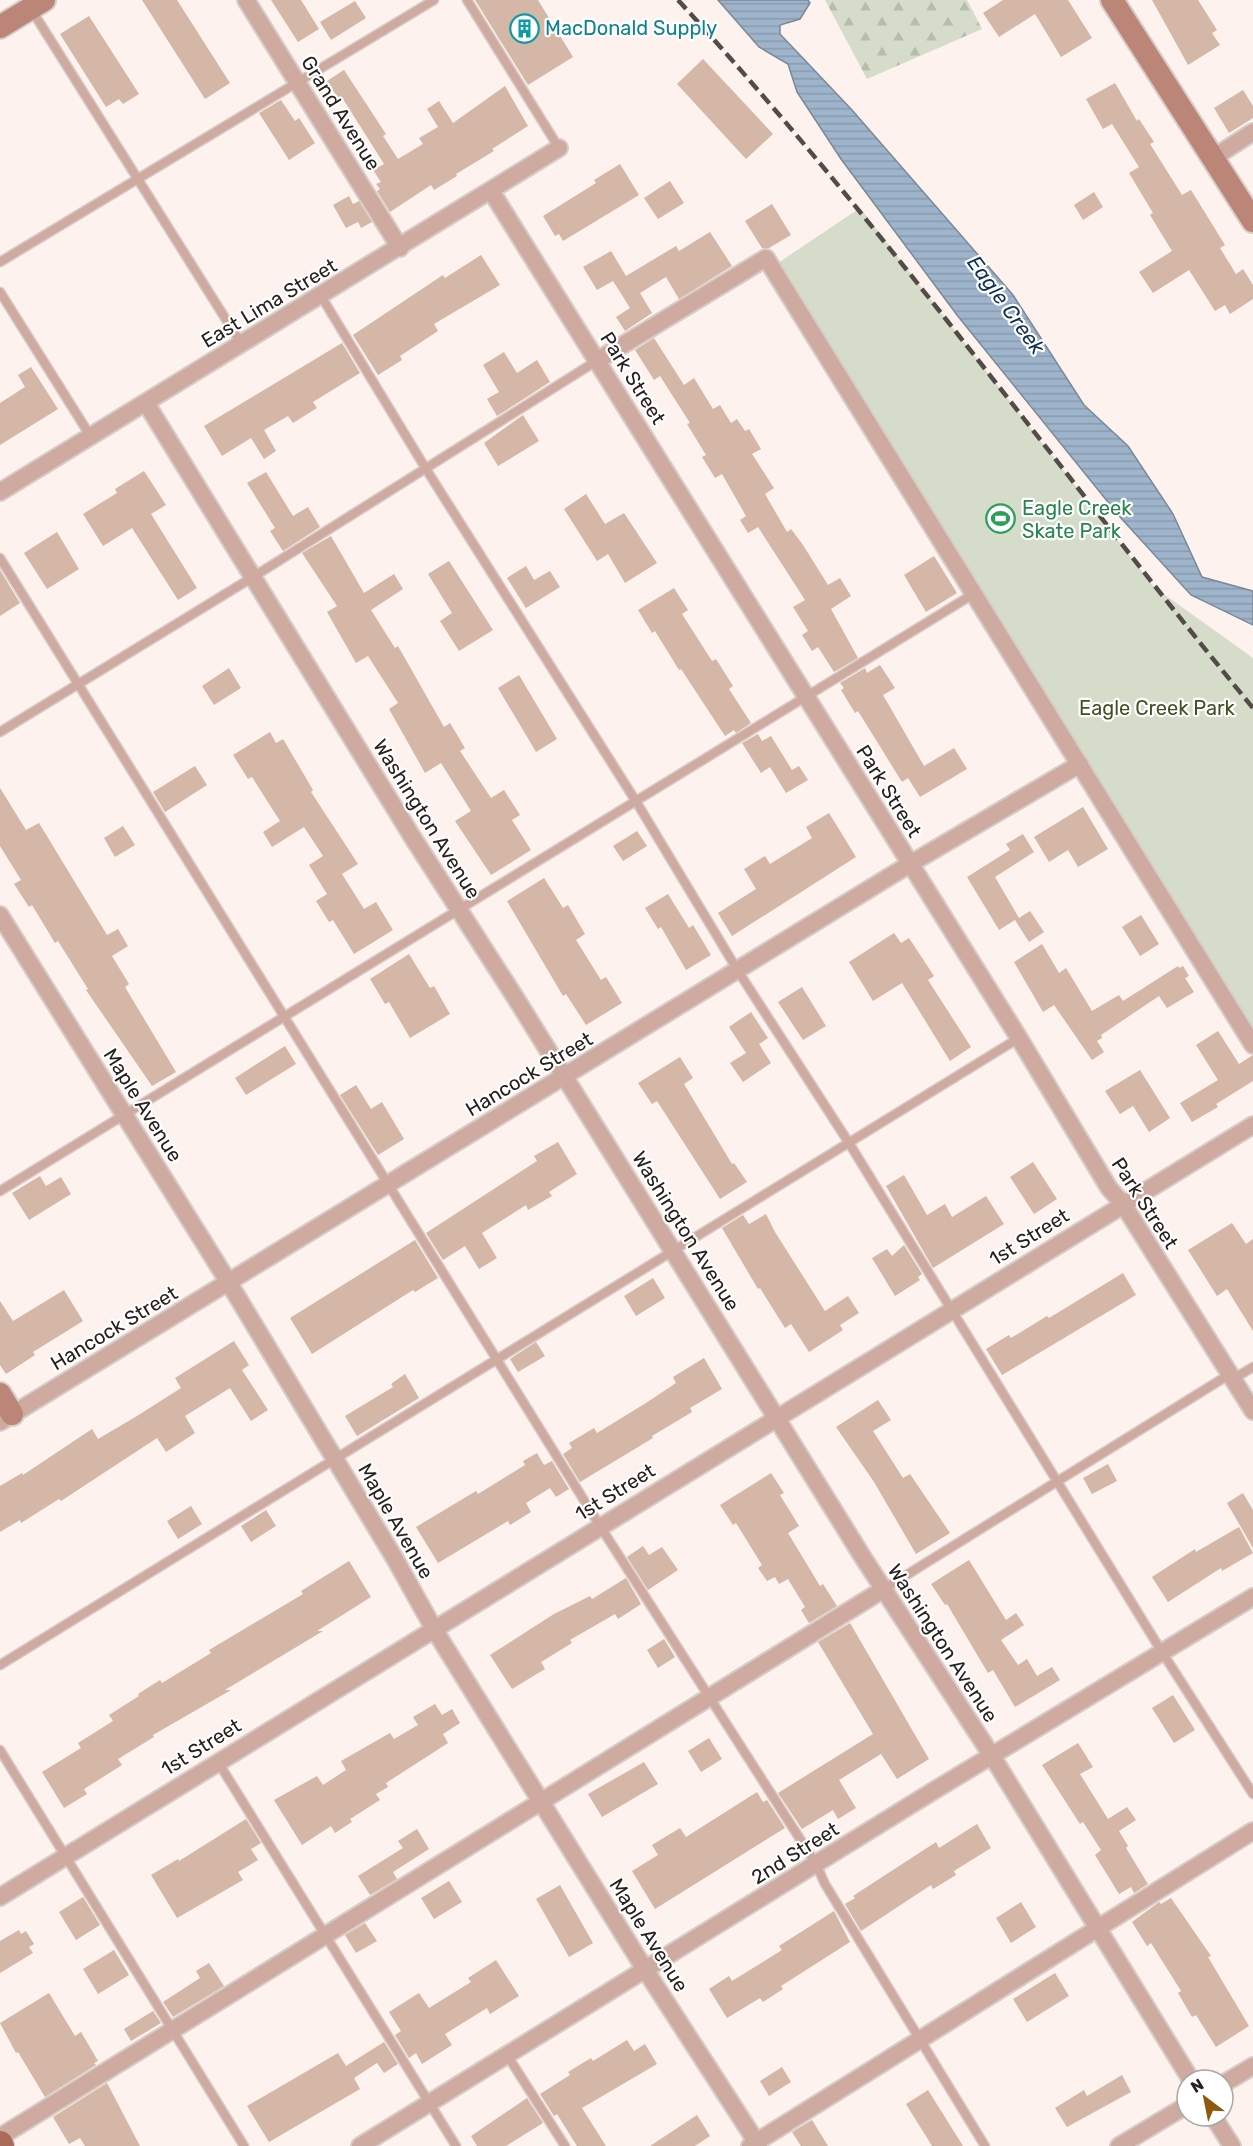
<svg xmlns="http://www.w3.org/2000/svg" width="1253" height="2146" viewBox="0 0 1253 2146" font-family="Rubik,sans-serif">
<defs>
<pattern id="forest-firs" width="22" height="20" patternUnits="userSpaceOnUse" patternTransform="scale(1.5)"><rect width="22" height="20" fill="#d5ddca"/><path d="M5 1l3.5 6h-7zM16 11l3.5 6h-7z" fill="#b7bdad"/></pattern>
<pattern id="water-rules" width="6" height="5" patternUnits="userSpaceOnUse" patternTransform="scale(1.5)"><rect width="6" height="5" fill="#9eb4cb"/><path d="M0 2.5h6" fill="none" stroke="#889aae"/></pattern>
</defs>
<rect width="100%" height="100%" fill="#fdf2ed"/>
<!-- green -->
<polygon fill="#d5ddca" points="860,208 1154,587 1253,658 1253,1046 772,267"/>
<!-- forest -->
<polygon fill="url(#forest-firs)" points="825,0 967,0 982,29 867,79"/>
<!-- water -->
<polygon fill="url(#water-rules)" stroke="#7a8897" stroke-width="1.5" points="718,0 808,0 810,3 800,19 780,25 780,34 852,110 1013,295 1084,405 1128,446 1173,514 1202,577 1253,591 1253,625 1191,595 1120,517 957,315 841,159 797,92 788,64 759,47"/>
<!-- building -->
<g fill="#d4b7a6">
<polygon points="142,0 177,0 230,83 205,99"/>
<polygon points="271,0 301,0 319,29 298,42"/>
<polygon points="475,0 538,0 573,57 528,85"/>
<polygon points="1003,0 1068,0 1092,38 1061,57 1035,14 999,37 983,13"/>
<polygon points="1152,0 1198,0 1217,30 1212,33 1220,45 1188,65"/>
<polygon points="355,1 366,18 331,40 320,22"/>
<polygon points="89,16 139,94 123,104 119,99 106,107 60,34"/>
<polygon points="703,59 773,134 746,159 677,84"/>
<polygon points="344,70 386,134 383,136 398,159 423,144 419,138 438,127 427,109 439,101 453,123 505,86 528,126 492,149 494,151 456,174 457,176 434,190 431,185 390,212 377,191 380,189 376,184 381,182 373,170 384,164 343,99 340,101 327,81"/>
<polygon points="1115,83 1137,121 1139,119 1154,142 1150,144 1182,195 1191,190 1225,245 1220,248 1236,274 1243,269 1253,285 1253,299 1230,314 1225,305 1215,311 1189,270 1153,293 1139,272 1172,251 1150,215 1153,213 1129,173 1139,167 1112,124 1103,129 1086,99"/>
<polygon points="1243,90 1253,106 1253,118 1229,133 1214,108"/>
<polygon points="281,100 295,121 299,118 315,143 289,160 259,113"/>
<polygon points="620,164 639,195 563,241 559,234 555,236 543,216 596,183 594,180"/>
<polygon points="670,181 684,203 658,219 644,198"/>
<polygon points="1094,192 1103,207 1083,220 1074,205"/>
<polygon points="349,196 353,204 359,201 372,222 361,228 358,222 346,228 333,205"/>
<polygon points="772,204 791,235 769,248 762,248 745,221"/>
<polygon points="710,232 732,266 679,299 666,277 640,293 652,313 625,331 616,317 630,308 613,281 597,290 583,267 611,251 626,276 676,246 679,251"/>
<polygon points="481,255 500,285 434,324 438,331 400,356 402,360 378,375 353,335 443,275 445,278"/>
<polygon points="654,338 684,385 694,378 713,409 720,405 731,423 737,419 745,431 749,429 761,449 752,454 774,488 765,494 787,532 791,529 803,545 828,585 840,578 851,596 831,609 858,658 834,672 818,647 812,651 802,635 808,631 793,607 805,600 758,527 748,533 740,520 746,516 722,474 715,478 702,457 706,455 687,424 690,423 660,376 654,380 635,350"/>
<polygon points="342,343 360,373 313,402 317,408 293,423 288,416 264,430 276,451 264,459 251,438 222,456 204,426"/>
<polygon points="504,352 517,373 537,360 550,382 497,416 487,399 499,392 483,365"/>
<polygon points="31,367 58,409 0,445 0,403 25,387 18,375"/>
<polygon points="523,415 539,441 498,466 484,443"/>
<polygon points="144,471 166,505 151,514 197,588 178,600 132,528 103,546 83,514 117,493 115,489"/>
<polygon points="266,472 293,516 308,507 320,527 283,551 270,531 275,528 247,483"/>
<polygon points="586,494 605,524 624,513 657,563 625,583 608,554 597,561 564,509"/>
<polygon points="57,532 79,569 47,589 24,553"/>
<polygon points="331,536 364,593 394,574 403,589 371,610 395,648 398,646 444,727 450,723 465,748 460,751 491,798 504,790 520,815 512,820 531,850 491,875 455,821 471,811 441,763 425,773 389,709 398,703 368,656 356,663 327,612 337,606 302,553"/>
<polygon points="934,556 957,593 926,612 904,575"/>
<polygon points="449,561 493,630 459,651 440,621 452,613 428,574"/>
<polygon points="526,566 534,580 550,571 560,587 526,608 507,578"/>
<polygon points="0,570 20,603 0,616"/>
<polygon points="674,588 688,610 682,614 712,661 716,659 733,686 729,689 751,723 736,733 734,730 725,736 681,669 679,670 655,631 652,633 638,610"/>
<polygon points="880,665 895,688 883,695 924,766 954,748 967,769 920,797 908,778 902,782 858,711 855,713 841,690 844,688 840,683 865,668 867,673"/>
<polygon points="229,668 241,688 214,705 202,686"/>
<polygon points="519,675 557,739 536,752 498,688"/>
<polygon points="270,732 276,743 283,739 313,790 311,792 358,864 342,874 364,909 376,902 393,930 354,954 333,920 329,922 316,901 327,894 309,865 323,856 304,827 272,847 263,832 280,821 252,777 248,779 233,755"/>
<polygon points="758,734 762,741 771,736 792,770 799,766 808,780 786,793 770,767 761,773 742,743"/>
<polygon points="195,766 207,785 165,812 153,792"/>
<polygon points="0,788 26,830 39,823 107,935 118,929 128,946 112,956 129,984 125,987 176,1072 152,1086 86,990 88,989 58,941 55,943 32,905 29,907 14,884 21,880 0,846"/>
<polygon points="1083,807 1108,849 1078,867 1068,850 1049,862 1034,837"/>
<polygon points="829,813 856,857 732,936 718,913 756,889 744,869 765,856 770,864 812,838 806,827"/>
<polygon points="123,826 135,845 115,857 104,838"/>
<polygon points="637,831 647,846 623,861 613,846"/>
<polygon points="1023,834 1034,852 995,877 1019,918 1030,911 1044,932 1029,942 1015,920 999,930 967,877 1010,850 1006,844"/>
<polygon points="544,878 563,908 568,905 585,934 576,940 601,980 606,977 622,1003 586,1025 566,994 563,996 507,901"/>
<polygon points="668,894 689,928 693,925 711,955 686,970 661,927 658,929 645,908"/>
<polygon points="1141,915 1159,944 1140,956 1122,927"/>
<polygon points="894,933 901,943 909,938 934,976 928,980 971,1047 950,1061 902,983 873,1001 849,962"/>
<polygon points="1042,944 1059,973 1066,968 1092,1011 1119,995 1123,1001 1178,966 1179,968 1183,966 1189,976 1185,978 1194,992 1167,1008 1159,996 1101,1035 1102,1038 1097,1041 1104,1052 1092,1060 1054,1005 1043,1012 1014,962"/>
<polygon points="409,954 430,988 434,986 450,1014 410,1038 389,1002 385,1004 370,979"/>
<polygon points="802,987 826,1026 803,1040 778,1002"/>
<polygon points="751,1012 768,1038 759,1044 771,1063 743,1082 730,1063 746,1053 729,1027"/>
<polygon points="1218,1031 1239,1064 1253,1055 1253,1081 1216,1104 1218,1107 1192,1122 1180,1103 1218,1080 1196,1045"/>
<polygon points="285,1046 296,1064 246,1095 235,1078"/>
<polygon points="680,1057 693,1078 684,1084 732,1164 734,1163 747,1182 720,1199 657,1101 652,1104 638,1083"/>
<polygon points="1140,1070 1170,1118 1149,1132 1133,1106 1120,1114 1105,1091"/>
<polygon points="356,1085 371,1109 382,1102 404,1139 378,1155 340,1095"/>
<polygon points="558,1142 577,1174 549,1192 552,1196 528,1210 526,1205 482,1233 497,1258 479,1269 465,1246 443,1260 426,1233 537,1161 534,1156"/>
<polygon points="1033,1162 1057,1199 1034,1214 1010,1177"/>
<polygon points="904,1175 927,1215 945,1204 952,1217 986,1196 1004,1224 933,1268 886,1186"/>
<polygon points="40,1176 46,1186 61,1177 71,1194 29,1220 12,1193"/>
<polygon points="766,1214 775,1232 825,1311 848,1296 859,1313 840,1325 843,1330 809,1352 791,1324 785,1328 760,1288 758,1289 722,1228 743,1215 749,1224"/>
<polygon points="1232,1223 1246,1244 1253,1239 1253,1331 1227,1289 1217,1296 1188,1250"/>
<polygon points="415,1240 438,1278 415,1292 413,1290 312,1354 290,1318"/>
<polygon points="904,1245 922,1274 918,1277 920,1280 895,1296 872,1258 887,1249 892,1256"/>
<polygon points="1123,1273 1136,1295 1002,1375 986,1349 1009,1335 1011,1338 1047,1316 1049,1318"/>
<polygon points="653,1278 665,1298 636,1316 624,1296"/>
<polygon points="64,1290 83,1321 33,1352 35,1355 6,1374 0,1365 0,1301 13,1321"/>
<polygon points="234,1341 249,1365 242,1370 268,1410 251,1421 230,1388 185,1416 195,1433 166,1452 157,1438 61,1501 59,1499 21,1523 20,1520 0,1532 0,1486 22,1473 23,1475 92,1429 98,1439 137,1416 181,1388 175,1378"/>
<polygon points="536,1342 545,1356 518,1372 510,1359"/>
<polygon points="704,1358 722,1389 690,1408 692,1412 652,1436 653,1438 580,1482 563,1454 572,1448 569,1443 594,1428 597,1433 646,1403 676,1383 673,1377"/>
<polygon points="405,1374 419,1398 357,1436 345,1416 393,1387 391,1384"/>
<polygon points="878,1400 891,1420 873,1431 903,1478 910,1474 950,1533 916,1554 874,1482 836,1427"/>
<polygon points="537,1453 544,1465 552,1461 569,1489 556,1497 550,1488 526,1503 531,1512 510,1525 508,1521 438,1563 416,1527 476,1491 478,1494 525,1465 523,1461"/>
<polygon points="1108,1464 1117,1481 1092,1494 1083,1478"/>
<polygon points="771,1473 784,1493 780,1495 799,1526 788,1533 820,1586 823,1584 837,1606 809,1623 801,1610 805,1607 788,1579 779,1584 775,1577 767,1581 758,1568 762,1565 736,1523 733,1525 720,1505"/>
<polygon points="1243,1493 1253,1510 1253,1548 1227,1503"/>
<polygon points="191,1506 202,1524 178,1539 167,1521"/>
<polygon points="266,1510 276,1526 251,1542 241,1526"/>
<polygon points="1239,1527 1253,1553 1222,1571 1221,1568 1168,1602 1152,1577 1195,1549 1196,1552"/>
<polygon points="643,1546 649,1555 662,1547 678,1570 648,1590 627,1557"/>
<polygon points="969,1560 1006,1620 1016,1613 1024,1625 1001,1640 1018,1665 1027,1659 1037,1676 1052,1667 1060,1680 1015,1707 993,1670 988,1673 947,1604 945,1605 931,1584"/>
<polygon points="349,1561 371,1597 317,1631 323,1631 225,1690 231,1690 153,1735 154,1737 118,1759 122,1765 84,1789 87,1794 64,1808 42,1772 81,1748 78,1743 113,1721 109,1715 139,1696 138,1694 160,1680 162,1683 211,1653 209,1650 303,1594 301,1591"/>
<polygon points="626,1578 641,1604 618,1619 615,1614 570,1640 572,1643 541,1662 545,1669 512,1689 490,1655 554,1614 590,1596 592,1599"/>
<polygon points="850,1623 929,1759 897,1779 881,1754 839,1780 856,1808 838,1819 833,1810 802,1829 778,1793 873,1734 818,1642"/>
<polygon points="664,1639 675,1657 658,1668 647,1650"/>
<polygon points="1173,1695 1195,1730 1174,1743 1152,1708"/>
<polygon points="435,1704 442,1715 452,1709 460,1723 443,1734 448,1743 386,1783 388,1787 376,1794 380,1800 350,1819 352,1822 335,1833 331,1826 302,1845 274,1800 317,1776 323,1785 346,1770 341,1761 390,1733 394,1739 418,1725 413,1717"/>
<polygon points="709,1738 722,1759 701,1772 688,1751"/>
<polygon points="1078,1743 1093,1767 1080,1774 1108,1819 1127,1807 1136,1820 1119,1831 1128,1846 1126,1848 1148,1884 1134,1893 1131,1887 1119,1894 1095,1855 1101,1850 1083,1822 1080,1824 1042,1765"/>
<polygon points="644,1762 658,1784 602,1817 588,1794"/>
<polygon points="757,1792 763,1802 767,1800 785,1828 655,1909 632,1871 658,1855 652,1845 680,1828 686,1837"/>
<polygon points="246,1819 261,1843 251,1849 258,1860 238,1872 243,1880 177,1918 151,1875 178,1859 179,1861"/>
<polygon points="977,1824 991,1848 954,1871 956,1875 933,1889 931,1885 861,1931 845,1904 855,1898 853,1896 936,1842 939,1848"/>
<polygon points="417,1829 429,1849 393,1872 397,1879 370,1895 358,1876 403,1848 398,1841"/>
<polygon points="449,1881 462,1902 434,1919 421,1898"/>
<polygon points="560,1885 593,1943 569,1957 536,1899"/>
<polygon points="83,1897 100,1925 76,1940 59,1912"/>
<polygon points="1171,1898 1211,1956 1208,1957 1249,2026 1216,2047 1196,2015 1192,2017 1178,1993 1181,1991 1151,1943 1147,1946 1132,1922 1159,1902 1161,1904"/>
<polygon points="1021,1902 1036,1927 1011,1943 996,1918"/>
<polygon points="834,1911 850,1942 781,1986 783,1989 763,2002 760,1998 727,2018 709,1989 729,1976 732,1981 782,1950 779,1946"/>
<polygon points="365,1923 377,1941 356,1953 345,1935"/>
<polygon points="19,1930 21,1934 26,1931 34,1944 29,1947 33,1953 0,1973 0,1941"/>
<polygon points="114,1950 129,1975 98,1994 83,1969"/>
<polygon points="496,1960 519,1996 490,2014 487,2008 445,2034 452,2045 422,2064 416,2053 409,2058 395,2035 401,2031 389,2012 419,1993 429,2008 471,1982 468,1978"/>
<polygon points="209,1963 224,1986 173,2017 163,2002 200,1978 196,1971"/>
<polygon points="1055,1973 1069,1996 1027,2022 1013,1999"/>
<polygon points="49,1993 75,2036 81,2032 98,2061 94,2063 96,2065 45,2097 18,2052 16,2053 0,2023"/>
<polygon points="153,2011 161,2023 131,2041 124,2029"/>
<polygon points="627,2040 634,2051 645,2044 657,2064 582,2108 606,2146 577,2146 557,2114 554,2116 540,2094 570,2075 568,2072 591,2058 593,2061"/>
<polygon points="384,2042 398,2064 384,2073 377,2063 354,2078 360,2089 269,2142 247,2106 338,2053 346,2066"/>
<polygon points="782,2067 791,2082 769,2096 760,2081"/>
<polygon points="1122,2075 1131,2092 1067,2127 1055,2108 1084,2090 1087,2096"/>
<polygon points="107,2083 140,2146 85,2146 80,2138 69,2144 53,2117"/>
<polygon points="928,2090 963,2146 932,2146 906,2104"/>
<polygon points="527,2098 543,2123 506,2146 477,2146 471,2136"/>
<polygon points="697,2115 710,2136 695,2146 650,2146"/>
<polygon points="812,2120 828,2146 801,2146 792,2132"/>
</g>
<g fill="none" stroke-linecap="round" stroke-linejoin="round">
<defs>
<g id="lane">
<polyline points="467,0 559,148"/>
<polyline points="31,9 242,345"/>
<polyline points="0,262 434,0"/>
<polyline points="0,292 91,437"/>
<polyline points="321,296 426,469 637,803 738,971 849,1143 1162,1652 1253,1794"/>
<polyline points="0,558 600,1526 816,1864 825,1884 985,2146"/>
<polyline points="0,732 253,577 598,360"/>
<path d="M0,1191C325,992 650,793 975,593"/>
<polyline points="1233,1379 1253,1367"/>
<polyline points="884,1589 1230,1374"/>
<polyline points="0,1665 1019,1038"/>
<polyline points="0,1750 244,2146"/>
<polyline points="218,1762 456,2146"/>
<polyline points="507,2055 565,2146"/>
</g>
<g id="street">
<polyline points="246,0 400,248"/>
<polyline points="1213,158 1253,132"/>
<polyline points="491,191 1019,1038 1109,1188 1123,1204 1253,1411"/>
<polyline points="598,360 766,258 1253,1045"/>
<polyline points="146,403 413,838 515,997 864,1559 992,1756 1191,2080"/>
<polyline points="0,492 559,148"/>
<polyline points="0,915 229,1283 395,1559 434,1629 646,1971 759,2146"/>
<polyline points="0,1422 910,864 1080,764"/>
<polyline points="0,1897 1253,1125"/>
<polyline points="1223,2084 1253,2066"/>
<polyline points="1213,2116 1232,2146"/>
<polyline points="0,2137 884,1589"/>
<polyline points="360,2146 930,1793 1253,1597"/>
<polyline points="750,2146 1253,1831"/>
<polyline points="1119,2146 1187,2105"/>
</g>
<g id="secondary">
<polyline points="1112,0 1253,221"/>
<polyline points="0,27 44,0"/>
<polyline points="0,1394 12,1414"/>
</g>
<polyline id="primary" points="0,2144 1,2146"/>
</defs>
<!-- lane casing -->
<use href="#lane" stroke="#d6ccc8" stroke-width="11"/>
<!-- street casing -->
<use href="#street" stroke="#d6ccc8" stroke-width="20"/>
<!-- secondary casing -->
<use href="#secondary" stroke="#d6ccc8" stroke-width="26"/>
<!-- primary casing -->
<use href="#primary" stroke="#d6ccc8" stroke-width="28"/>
<!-- lane -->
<use href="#lane" stroke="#cfaaa0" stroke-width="8"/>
<!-- street -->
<use href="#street" stroke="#cfaaa0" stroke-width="16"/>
<!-- secondary -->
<use href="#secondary" stroke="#bb8678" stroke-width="22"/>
<!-- primary -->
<use href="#primary" stroke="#ab6b5a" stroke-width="26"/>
<!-- rail -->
<path stroke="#534b48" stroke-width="4.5" stroke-dasharray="12 6" stroke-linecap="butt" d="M678,0C884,225 1060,473 1253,708"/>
</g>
<!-- icons -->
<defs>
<symbol id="building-ring" viewBox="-11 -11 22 22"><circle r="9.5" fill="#fff" stroke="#0f9aa8" stroke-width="1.5"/><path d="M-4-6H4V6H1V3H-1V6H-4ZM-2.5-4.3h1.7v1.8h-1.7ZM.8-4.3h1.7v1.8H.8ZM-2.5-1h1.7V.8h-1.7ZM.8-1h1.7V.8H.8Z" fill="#0f9aa8"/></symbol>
<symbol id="stadium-ring" viewBox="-11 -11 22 22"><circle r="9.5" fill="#fff" stroke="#2e9e5b" stroke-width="1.5"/><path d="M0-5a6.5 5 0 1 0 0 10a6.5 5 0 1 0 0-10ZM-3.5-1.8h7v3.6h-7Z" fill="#2e9e5b"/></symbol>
</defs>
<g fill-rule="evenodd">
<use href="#building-ring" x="508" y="12" width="33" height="33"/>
<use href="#stadium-ring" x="984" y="502" width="33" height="33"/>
</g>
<g text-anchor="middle" stroke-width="4.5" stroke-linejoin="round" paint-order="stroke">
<!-- culture labels -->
<g font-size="20" fill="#0d838f" stroke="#fff" text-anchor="start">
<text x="545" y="35">MacDonald Supply</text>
</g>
<!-- street labels -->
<g font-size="20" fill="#27201d" stroke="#fff">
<text transform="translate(341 113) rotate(58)" y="7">Grand Avenue</text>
<text transform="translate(269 303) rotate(-31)" y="7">East Lima Street</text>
<text transform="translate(633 378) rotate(58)" y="7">Park Street</text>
<text transform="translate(889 791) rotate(58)" y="7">Park Street</text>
<text transform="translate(427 819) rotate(58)" y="7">Washington Avenue</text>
<text transform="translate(529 1074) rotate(-31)" y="7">Hancock Street</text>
<text transform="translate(143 1105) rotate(58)" y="7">Maple Avenue</text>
<text transform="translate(1145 1203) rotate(57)" y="7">Park Street</text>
<text transform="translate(686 1231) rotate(58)" y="7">Washington Avenue</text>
<text transform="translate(1029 1237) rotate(-32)" y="7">1st Street</text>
<text transform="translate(114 1328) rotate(-31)" y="7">Hancock Street</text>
<text transform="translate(615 1492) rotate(-32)" y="7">1st Street</text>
<text transform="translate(396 1521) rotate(60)" y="7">Maple Avenue</text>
<text transform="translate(943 1643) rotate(57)" y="7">Washington Avenue</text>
<text transform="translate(201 1747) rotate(-32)" y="7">1st Street</text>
<text transform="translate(795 1853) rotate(-32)" y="7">2nd Street</text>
<text transform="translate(649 1935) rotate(58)" y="7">Maple Avenue</text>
</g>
<!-- leisure labels -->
<g font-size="20" fill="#27864d" stroke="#fff" text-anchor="start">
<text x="1022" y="515">Eagle Creek<tspan x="1022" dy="23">Skate Park</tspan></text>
</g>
<!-- park labels -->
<g font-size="20" fill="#405123" stroke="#fff">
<text x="1157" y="715">Eagle Creek Park</text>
</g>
<!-- water labels -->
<g font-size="21" font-style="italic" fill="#0f3152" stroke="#fff">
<text transform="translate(1006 305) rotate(54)" y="7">Eagle Creek</text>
</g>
</g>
<!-- north arrow -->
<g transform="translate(1205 2098) rotate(328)"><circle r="28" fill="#ffffff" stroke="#a9a6a5" stroke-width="1.5"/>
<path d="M0-4.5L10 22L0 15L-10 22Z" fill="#8e590a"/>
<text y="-9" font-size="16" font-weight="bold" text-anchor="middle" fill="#27201d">N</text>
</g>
</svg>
